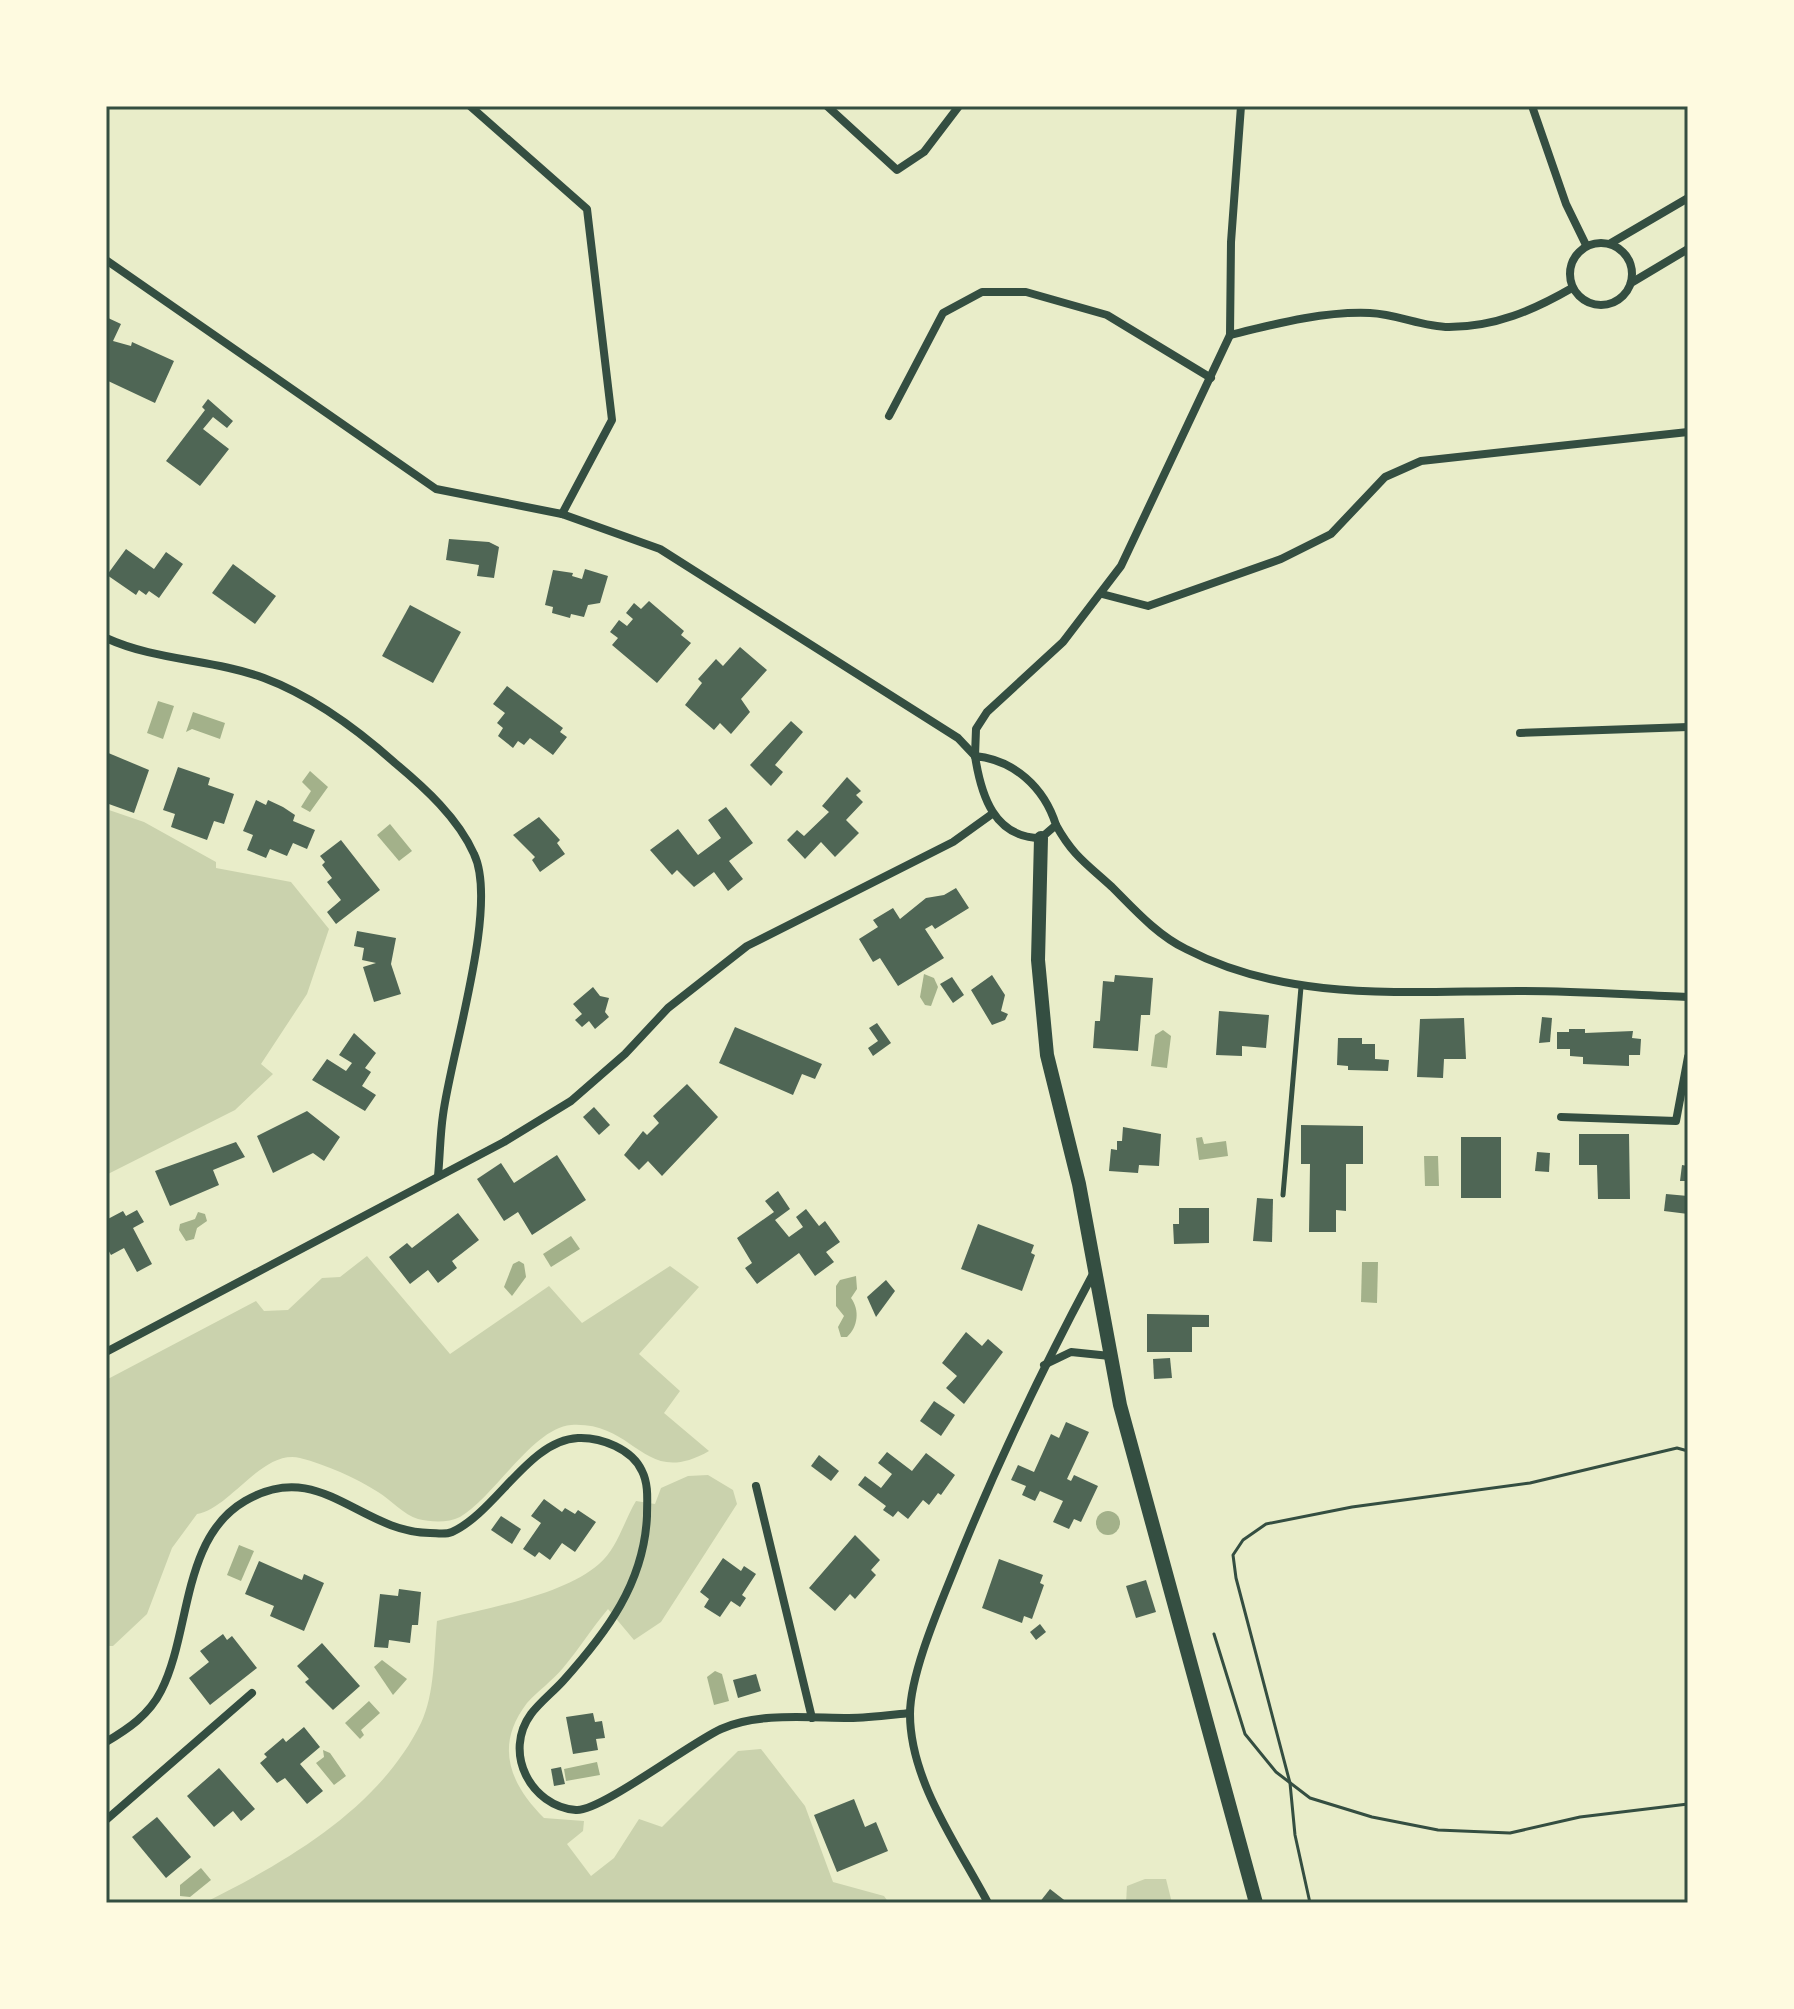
<svg xmlns="http://www.w3.org/2000/svg" width="1794" height="2009" viewBox="0 0 1794 2009" font-family="Cabin,sans-serif">
<rect width="100%" height="100%" fill="#e9edc9"/>
<!-- green -->
<g fill="#cad2ad">
<polygon points="106,809 144,822 216,862 216,868 291,882 329,929 307,994 261,1064 273,1074 235,1110 106,1175"/>
<path d="M367,1256L450,1354L549,1286L582,1323L670,1266L699,1287L639,1354L680,1391L664,1413L709,1451C643,1489 637,1421 571,1425C533,1428 494,1497 460,1517C448,1523 431,1522 418,1519C404,1515 391,1500 378,1492C354,1477 327,1465 300,1458C262,1449 230,1509 197,1514L172,1548L147,1614L113,1646H106V1380L256,1301L264,1311L288,1310L322,1278L340,1277Z"/>
<path d="M708,1475L733,1490L737,1504L661,1622L634,1640L608,1609C592,1628 579,1649 563,1668C552,1681 538,1691 527,1703C494,1746 510,1784 544,1818L584,1821L583,1831L567,1844L591,1876L614,1858L639,1819L662,1827L738,1751L761,1749L805,1806L833,1882L884,1896L889,1903H204C286,1862 379,1809 421,1723C435,1694 434,1652 437,1621C484,1608 561,1597 599,1564C617,1549 624,1521 636,1501L655,1504L661,1488L688,1476Z"/>
<polygon points="1145,1879 1166,1879 1172,1903 1126,1903 1127,1886"/>
</g>
<!-- water -->
<g fill="#a3b18a">
<polygon points="158,701 174,706 163,739 147,733"/>
<polygon points="193,712 225,723 220,739 192,729 186,732"/>
<polygon points="310,771 328,787 310,812 301,807 311,791 302,782"/>
<polygon points="390,824 412,851 399,861 377,835"/>
<polygon points="924,974 934,978 938,987 931,1006 925,1005 920,997"/>
<polygon points="1163,1030 1171,1036 1167,1068 1151,1066 1155,1035"/>
<polygon points="1202,1137 1204,1144 1226,1141 1228,1156 1199,1160 1196,1138"/>
<polygon points="1424,1156 1438,1156 1439,1186 1425,1186"/>
<polygon points="198,1212 205,1214 207,1221 197,1228 194,1239 186,1241 179,1230 180,1224 195,1219"/>
<polygon points="571,1236 580,1249 551,1267 543,1254"/>
<polygon points="519,1261 524,1264 526,1277 512,1296 504,1287 513,1264"/>
<polygon points="1362,1262 1378,1262 1377,1303 1361,1302"/>
<path d="M856,1276L857,1289L851,1298C860,1310 858,1327 847,1337H841L838,1327L844,1316L836,1306V1286L840,1280Z"/>
<circle cx="1108" cy="1523" r="12"/>
<polygon points="239,1545 254,1551 241,1581 227,1575"/>
<polygon points="382,1660 407,1679 393,1695 374,1667"/>
<polygon points="715,1671 722,1674 729,1701 714,1705 707,1677"/>
<polygon points="369,1701 380,1713 361,1730 364,1735 360,1739 345,1723"/>
<polygon points="323,1750 330,1753 346,1776 334,1785 316,1763 324,1757"/>
<polygon points="597,1762 600,1775 566,1781 564,1769"/>
<polygon points="201,1868 211,1880 190,1897 180,1896 180,1885"/>
</g>
<!-- building -->
<g fill="#4f6655">
<polygon points="106,317 121,324 113,341 131,346 132,342 174,361 155,403 106,380"/>
<polygon points="208,399 233,421 227,428 213,417 203,429 229,449 200,486 166,461 205,410 202,407"/>
<polygon points="449,539 489,542 499,547 494,578 477,576 479,565 446,560"/>
<polygon points="126,549 154,569 166,552 183,564 159,598 149,591 146,595 139,590 136,595 107,575"/>
<polygon points="233,564 276,596 255,624 212,593"/>
<polygon points="585,569 608,576 600,603 588,605 584,617 571,614 570,618 552,613 553,607 545,605 553,570 573,573 572,576 582,579"/>
<polygon points="649,601 684,631 681,635 691,643 657,683 612,645 618,638 610,632 619,620 627,626 633,619 626,613 634,603 641,609"/>
<polygon points="410,605 461,632 433,683 382,656"/>
<polygon points="740,647 767,670 741,699 750,712 731,734 720,723 714,730 685,705 702,683 698,679 716,659 723,666"/>
<polygon points="507,686 563,728 560,732 567,737 553,755 530,738 524,745 518,741 513,748 498,736 503,728 497,723 505,713 493,704"/>
<polygon points="791,721 803,732 775,765 783,772 771,786 750,765"/>
<polygon points="106,752 149,770 134,813 106,803"/>
<polygon points="178,767 210,778 208,785 234,794 224,824 214,821 207,840 171,827 175,814 163,810"/>
<polygon points="847,777 861,791 856,795 863,802 846,820 859,833 835,857 821,842 805,859 787,840 797,830 804,836 829,812 822,806"/>
<polygon points="256,800 266,805 268,800 283,807 295,815 293,821 315,830 307,849 293,843 287,856 270,849 266,858 247,850 253,835 243,831"/>
<polygon points="726,807 753,843 729,861 743,879 728,891 714,872 694,887 677,870 672,875 650,850 678,829 698,855 721,838 708,820"/>
<polygon points="539,817 560,840 557,843 565,854 540,872 532,860 535,857 513,835"/>
<polygon points="341,840 380,890 336,924 327,912 341,900 327,882 332,878 322,865 325,862 320,856"/>
<polygon points="956,888 969,908 935,929 932,925 925,929 944,958 898,986 880,958 873,962 859,939 878,927 873,920 893,908 900,919 926,898 944,895"/>
<polygon points="357,931 396,938 391,964 401,994 374,1002 363,967 376,963 362,960 364,948 354,946"/>
<polygon points="992,975 1005,995 1001,1011 1008,1014 1005,1020 992,1025 971,990"/>
<polygon points="1115,975 1153,978 1150,1015 1141,1015 1138,1051 1093,1048 1095,1021 1100,1021 1103,981 1114,982"/>
<polygon points="952,977 964,995 953,1003 940,984"/>
<polygon points="593,987 600,996 609,998 605,1012 609,1017 595,1029 589,1021 582,1027 575,1020 582,1014 573,1004"/>
<polygon points="1219,1011 1269,1015 1266,1048 1242,1046 1242,1056 1216,1055"/>
<polygon points="1542,1017 1552,1018 1550,1042 1539,1043"/>
<polygon points="1464,1018 1466,1059 1444,1059 1443,1078 1417,1077 1420,1019"/>
<polygon points="877,1023 891,1043 873,1056 868,1048 878,1041 869,1028"/>
<polygon points="735,1027 822,1064 815,1079 802,1074 793,1095 719,1063"/>
<polygon points="1569,1029 1585,1029 1585,1033 1633,1031 1632,1038 1641,1039 1640,1055 1629,1055 1629,1066 1583,1064 1583,1057 1570,1056 1570,1049 1557,1049 1557,1032 1569,1032"/>
<polygon points="354,1033 376,1053 365,1068 371,1072 362,1086 376,1095 365,1111 312,1080 327,1059 346,1071 352,1063 339,1055"/>
<polygon points="1338,1038 1362,1038 1362,1044 1375,1044 1375,1059 1389,1060 1388,1071 1348,1070 1348,1066 1337,1065"/>
<polygon points="687,1084 718,1117 662,1176 648,1161 639,1170 624,1155 643,1131 647,1135 659,1123 653,1116"/>
<polygon points="594,1107 610,1125 599,1135 583,1117"/>
<polygon points="307,1111 340,1137 324,1161 313,1153 273,1173 257,1136"/>
<polygon points="1301,1125 1363,1126 1363,1164 1346,1164 1346,1211 1336,1210 1336,1232 1309,1232 1310,1164 1301,1164"/>
<polygon points="1123,1127 1161,1134 1159,1166 1139,1165 1138,1173 1109,1171 1111,1149 1117,1150 1117,1141 1122,1141"/>
<polygon points="1579,1134 1629,1134 1630,1199 1598,1199 1597,1165 1579,1165"/>
<rect x="1461" y="1137" width="40" height="61"/>
<polygon points="236,1142 245,1157 213,1170 219,1185 170,1206 155,1171"/>
<polygon points="1537,1152 1550,1153 1549,1172 1535,1171"/>
<polygon points="557,1155 586,1200 532,1235 518,1212 504,1221 477,1179 501,1163 514,1183"/>
<polygon points="1682,1165 1688,1166 1688,1181 1680,1181"/>
<polygon points="778,1191 790,1209 775,1220 789,1237 803,1227 796,1217 806,1209 819,1226 825,1221 840,1242 826,1252 834,1262 815,1276 799,1253 757,1284 745,1268 752,1263 737,1238 774,1212 765,1201"/>
<polygon points="1666,1194 1688,1196 1688,1214 1664,1211"/>
<polygon points="1257,1198 1273,1199 1272,1242 1253,1241"/>
<polygon points="1179,1208 1209,1208 1209,1243 1174,1244 1173,1224 1179,1224"/>
<polygon points="137,1210 144,1222 133,1228 152,1264 137,1272 124,1248 111,1255 106,1246 106,1220 123,1211 126,1216"/>
<polygon points="458,1213 479,1240 452,1261 457,1268 438,1283 428,1270 410,1284 389,1257 407,1243 412,1248"/>
<polygon points="978,1224 1034,1245 1031,1253 1035,1255 1022,1291 961,1269"/>
<polygon points="886,1280 895,1291 876,1317 867,1297"/>
<polygon points="1147,1314 1209,1315 1209,1327 1192,1327 1192,1352 1147,1352"/>
<polygon points="966,1332 982,1346 988,1339 1003,1352 964,1404 946,1388 957,1376 942,1363"/>
<polygon points="1170,1358 1172,1378 1154,1379 1153,1359"/>
<polygon points="934,1401 955,1415 941,1436 920,1421"/>
<polygon points="1066,1422 1089,1432 1067,1479 1071,1481 1074,1475 1098,1486 1081,1522 1074,1519 1069,1529 1053,1522 1063,1501 1040,1491 1035,1501 1022,1495 1026,1486 1011,1480 1018,1465 1034,1472 1051,1434 1059,1438"/>
<polygon points="887,1452 912,1471 926,1453 955,1475 941,1495 938,1493 929,1505 923,1500 908,1519 898,1511 893,1517 883,1510 886,1506 858,1485 865,1476 881,1488 892,1474 878,1463"/>
<polygon points="819,1455 839,1471 831,1481 811,1466"/>
<polygon points="544,1499 562,1512 565,1508 575,1514 578,1510 596,1522 575,1552 562,1543 550,1560 539,1552 535,1557 523,1549 541,1523 531,1516"/>
<polygon points="501,1516 521,1529 512,1544 491,1530"/>
<polygon points="855,1535 880,1560 871,1570 876,1575 855,1599 850,1594 835,1611 809,1588"/>
<polygon points="723,1558 741,1571 744,1566 756,1574 742,1595 746,1598 740,1607 731,1601 720,1617 704,1607 709,1599 700,1592"/>
<polygon points="999,1559 1043,1575 1040,1583 1044,1585 1032,1619 1024,1616 1022,1623 982,1608"/>
<polygon points="259,1561 302,1580 304,1574 324,1583 304,1631 270,1616 274,1606 245,1594"/>
<polygon points="1146,1580 1156,1612 1136,1618 1126,1586"/>
<polygon points="399,1589 421,1592 418,1625 412,1625 410,1643 389,1640 388,1648 374,1647 380,1594 398,1596"/>
<polygon points="1040,1624 1046,1632 1036,1640 1030,1632"/>
<polygon points="223,1634 227,1640 232,1636 257,1668 210,1705 189,1678 209,1662 200,1651"/>
<polygon points="322,1643 360,1686 333,1710 305,1682 309,1679 297,1666"/>
<polygon points="756,1674 761,1691 738,1698 733,1680"/>
<polygon points="593,1713 595,1722 602,1721 605,1738 596,1739 598,1750 573,1754 566,1717"/>
<polygon points="304,1727 320,1747 300,1764 323,1791 307,1804 285,1778 277,1783 260,1763 267,1757 264,1754 283,1738 286,1742"/>
<polygon points="561,1767 565,1784 554,1786 551,1769"/>
<polygon points="219,1768 255,1809 241,1821 233,1811 214,1827 187,1796"/>
<polygon points="854,1799 865,1827 876,1822 888,1851 837,1872 814,1815"/>
<polygon points="157,1817 191,1857 166,1878 132,1837"/>
<polygon points="1050,1889 1068,1903 1039,1903"/>
</g>
<g fill="none" stroke-linecap="round" stroke-linejoin="round">
<!-- path -->
<g stroke="#344e41" stroke-width="3">
<polyline points="1214,1634 1245,1734 1276,1772 1310,1798 1372,1817 1438,1830 1510,1833 1580,1817 1688,1804"/>
<polyline points="1310,1903 1295,1835 1290,1783 1236,1578 1233,1555 1243,1540 1266,1524 1352,1507 1530,1483 1677,1448 1688,1451"/>
</g>
<!-- service -->
<polyline stroke="#344e41" stroke-width="5" points="1283,1195 1301,987"/>
<!-- minor -->
<g stroke="#344e41" stroke-width="8">
<polyline points="470,106 587,209 612,420 562,514"/>
<polyline points="827,106 897,170 924,152 959,106"/>
<polyline points="1532,106 1566,204 1586,245"/>
<polyline points="1611,243 1688,198"/>
<circle cx="1601" cy="274" r="31"/>
<polyline points="106,260 436,489 562,514 660,549 958,738 975,756"/>
<polyline points="1631,283 1688,249"/>
<path d="M1230,335C1275,324 1324,311 1370,313C1397,314 1423,327 1449,327C1495,327 1534,310 1572,288"/>
<polyline points="889,416 943,313 982,292 1026,292 1107,315 1211,378"/>
<polyline points="1102,594 1148,606 1281,559 1331,534 1385,477 1421,461 1688,432"/>
<path d="M106,638C156,661 212,659 264,678C312,696 357,729 395,763C425,788 458,818 474,854C499,906 451,1053 443,1115C440,1135 440,1156 438,1176"/>
<polyline points="1520,733 1688,727"/>
<polyline points="975,756 976,729 987,712 1063,642 1121,566 1230,335 1231,242 1241,106"/>
<path d="M975,756C1014,760 1044,787 1056,825L1041,838C994,838 981,795 975,756Z"/>
<path d="M1056,825C1073,856 1087,864 1112,887C1134,909 1157,935 1186,949C1290,1003 1406,991 1518,991C1575,991 1632,995 1688,997"/>
<polyline points="1561,1117 1676,1121 1688,1057"/>
<polyline points="106,1352 504,1142 571,1101 625,1054 668,1008 747,946 953,842 992,814"/>
<polyline points="1044,1365 1071,1352 1110,1356"/>
<polyline points="756,1486 812,1718"/>
<path d="M106,1742C128,1729 149,1715 161,1691C191,1633 181,1538 245,1501C320,1457 359,1532 430,1533C437,1533 445,1535 452,1532C496,1512 529,1440 578,1438C601,1437 632,1449 642,1471C649,1485 647,1501 647,1516C644,1583 607,1632 563,1681C553,1692 540,1702 531,1714C503,1752 530,1806 576,1810C600,1812 690,1743 721,1729C758,1712 810,1718 849,1718C870,1718 890,1715 910,1713"/>
<polyline points="106,1820 252,1693"/>
<path d="M988,1903C958,1846 910,1781 910,1714C910,1676 937,1612 952,1575C993,1472 1040,1373 1093,1274"/>
</g>
<!-- secondary -->
<polyline stroke="#344e41" stroke-width="14" points="1041,838 1038,960 1047,1055 1079,1184 1120,1405 1256,1903"/>
</g>
<!-- border -->
<rect width="1794" height="2009" fill="none" stroke="#fefae0" stroke-width="216"/>
<rect x="108" y="108" width="1578" height="1793" fill="none" stroke="#344e41" stroke-width="3"/>
</svg>
